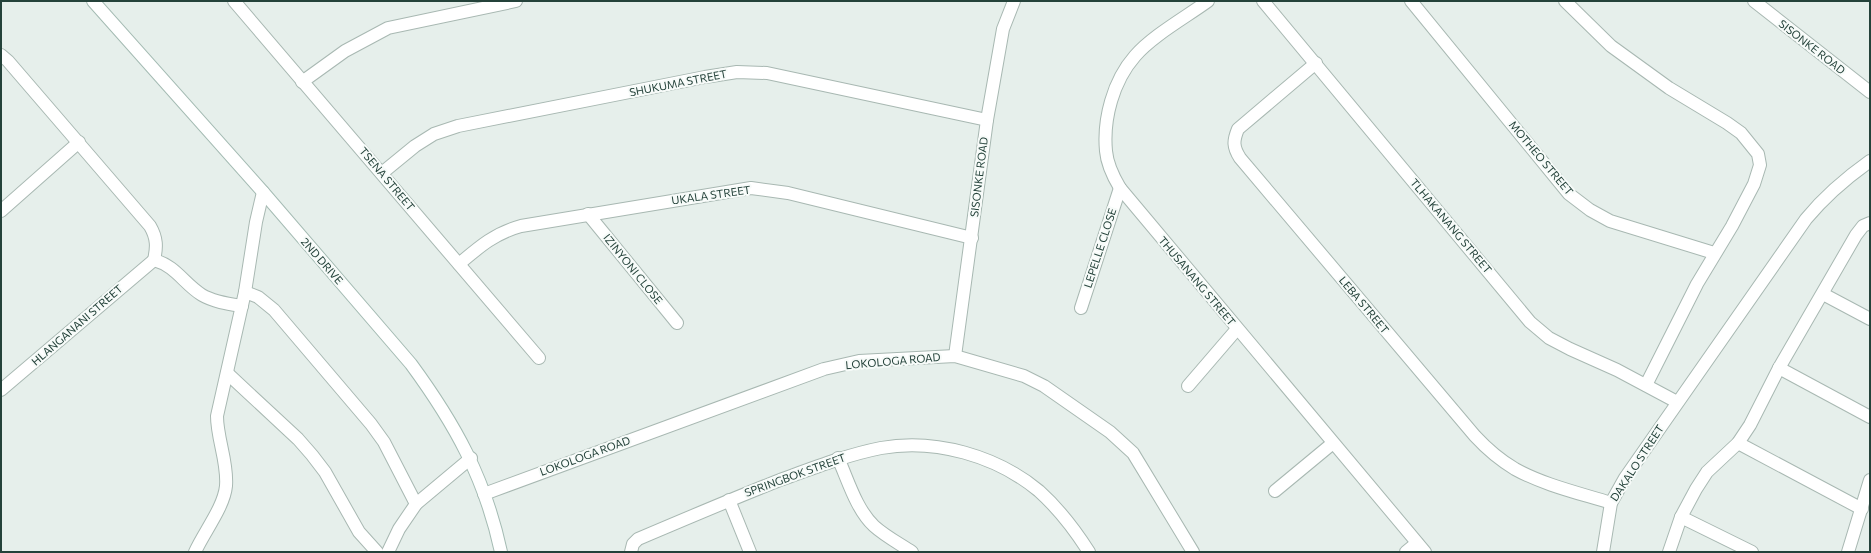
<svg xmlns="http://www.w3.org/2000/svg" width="1871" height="553" viewBox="0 0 1871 553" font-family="Commissioner,sans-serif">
<rect width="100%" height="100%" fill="#e6efeb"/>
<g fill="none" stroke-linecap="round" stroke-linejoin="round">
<defs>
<g id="street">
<polyline points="234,1 539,358"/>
<path d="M1208,1C1186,17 1152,36 1135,56C1113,81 1103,119 1106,151C1107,163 1114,178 1120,188L1425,552"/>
<polyline points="1263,1 1530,322 1549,338 1570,349 1617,370 1677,402"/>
<polyline points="1411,1 1569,194 1590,210 1610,221 1714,253"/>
<polyline points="1565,1 1611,46 1669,88 1727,123 1741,133 1758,154 1760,165 1754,184 1732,226 1697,284 1646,385"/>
<polyline points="1754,1 1870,92"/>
<path d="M1,55L8,61L150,226C157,238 157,247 154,260"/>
<path d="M1316,63L1238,129C1233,141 1233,147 1240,158L1475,436C1487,449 1500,460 1515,469C1544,485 1579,493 1611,503"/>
<polyline points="302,82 345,51 388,28 516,1"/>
<polyline points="382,173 415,146 434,134 458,126 705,77 737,72 767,73 987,120"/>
<polyline points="1,211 79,142"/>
<polyline points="588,214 677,323"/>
<path d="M154,260C176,266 184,284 202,295C214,302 229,304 242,306"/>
<path d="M459,264C479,247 495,233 521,226L751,188L788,193L972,238"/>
<polyline points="245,292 258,297 274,310 371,424 384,442 416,504"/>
<polyline points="1823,294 1870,319"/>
<polyline points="1081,308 1120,188"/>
<polyline points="955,356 987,120 1003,29 1014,1"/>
<polyline points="1779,368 1870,417"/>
<polyline points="227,373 298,439 312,455 325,472 359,532 377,552"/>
<polyline points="1188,386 1237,329"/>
<polyline points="1,390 154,260"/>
<polyline points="1738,443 1862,509"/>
<path d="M838,458C848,480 856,509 874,526C885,536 900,544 912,552"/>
<polyline points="1275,491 1333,443"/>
<polyline points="484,494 824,369 859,361 955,356 1024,376 1044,386 1110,432 1133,453 1193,552"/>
<polyline points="729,500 750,552"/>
<polyline points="1681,517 1752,552"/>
<path d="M195,552C204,532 224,507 226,486C228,462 217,439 217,416L245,292L256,222L263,192"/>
<polyline points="388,552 399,529 416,504 471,458"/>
<path d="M631,552L633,544L638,539C685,519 732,499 780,480C813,468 846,455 881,448C935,438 997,456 1039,491C1059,509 1075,530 1089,552"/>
<polyline points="1406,552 1417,543"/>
<path d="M1603,552L1611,503L1625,478L1806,219C1825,196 1846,178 1870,161"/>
<polyline points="1669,552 1681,517 1696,489 1707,472 1738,443 1750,425 1779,368 1856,235 1863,226 1870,223"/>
<polyline points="1848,552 1870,480"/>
</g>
<path id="secondary" d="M93,1L263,192L411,364C455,424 485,478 501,552"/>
</defs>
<!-- street casing -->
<use href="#street" stroke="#a8b8b2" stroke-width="14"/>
<!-- secondary casing -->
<use href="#secondary" stroke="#a4bbb3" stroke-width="14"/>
<!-- street -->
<use href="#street" stroke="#fff" stroke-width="12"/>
<!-- secondary -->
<use href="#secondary" stroke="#fff" stroke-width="12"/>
</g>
<g text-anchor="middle" stroke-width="4" stroke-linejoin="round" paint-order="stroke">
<!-- street labels -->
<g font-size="11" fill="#24423a" stroke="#f7fbf9">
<text transform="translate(1812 47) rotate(38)" y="4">SISONKE ROAD</text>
<text transform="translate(678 83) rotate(-11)" y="4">SHUKUMA STREET</text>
<text transform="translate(1541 158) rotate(50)" y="4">MOTHEO STREET</text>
<text transform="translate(979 177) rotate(-83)" y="4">SISONKE ROAD</text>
<text transform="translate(387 179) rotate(50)" y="4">TSENA STREET</text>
<text transform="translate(711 195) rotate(-8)" y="4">UKALA STREET</text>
<text transform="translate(1451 226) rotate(50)" y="4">TLHAKANANG STREET</text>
<text transform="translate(1100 248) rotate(-72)" y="4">LEPELLE CLOSE</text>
<text transform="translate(322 261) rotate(49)" y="4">2ND DRIVE</text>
<text transform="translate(633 269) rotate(51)" y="4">IZINYONI CLOSE</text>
<text transform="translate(1197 281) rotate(50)" y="4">THUSANANG STREET</text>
<text transform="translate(1364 305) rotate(50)" y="4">LEBA STREET</text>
<text transform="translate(77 325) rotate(-41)" y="4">HLANGANANI STREET</text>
<text transform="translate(893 361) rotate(-5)" y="4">LOKOLOGA ROAD</text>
<text transform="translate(585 456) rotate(-20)" y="4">LOKOLOGA ROAD</text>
<text transform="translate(1637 463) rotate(-57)" y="4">DAKALO STREET</text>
<text transform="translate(795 475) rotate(-20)" y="4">SPRINGBOK STREET</text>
</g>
</g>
<!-- border -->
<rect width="1871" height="553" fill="none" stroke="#24423a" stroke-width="4"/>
</svg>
